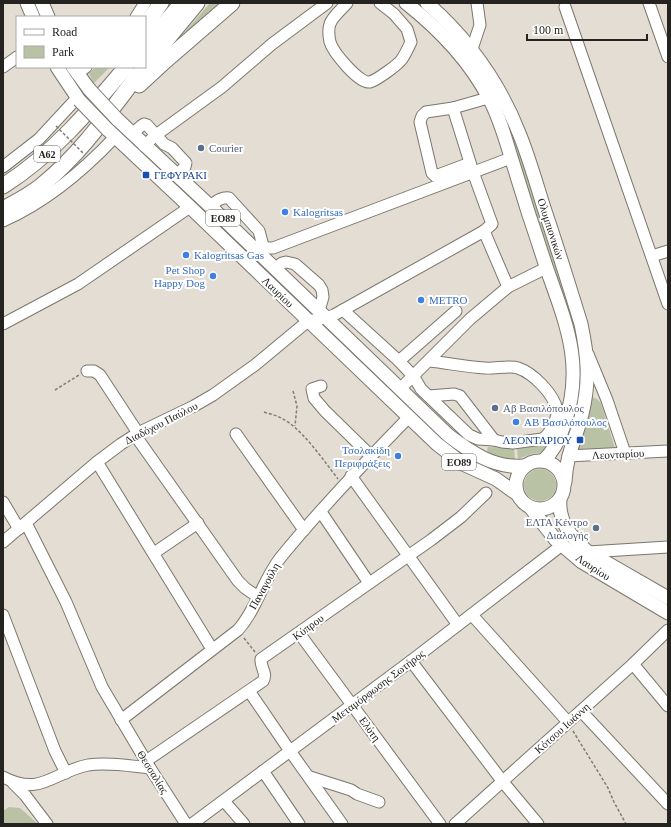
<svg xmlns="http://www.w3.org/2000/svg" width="671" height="827" viewBox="0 0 671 827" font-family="Georgia,serif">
<rect width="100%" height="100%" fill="#e4ddd3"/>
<!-- green -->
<g fill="#b9c2a5">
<polygon points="210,3 225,3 165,55"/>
<polygon points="423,9 437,20 481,73 511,127 573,322 579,348 581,383 578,386 507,129"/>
<polygon points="95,67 110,67 94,83 89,74"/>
<polygon points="113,123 150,160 203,207 308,307 310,316 110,125"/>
<polygon points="592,397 597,399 601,403 615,448 577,449"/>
<polygon points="548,445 543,452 531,454 518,459 517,448"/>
<polygon points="488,447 514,448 515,460 490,455 487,450"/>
<circle cx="540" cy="485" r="16"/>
<polygon points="9,807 20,808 38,824 3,824 3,811"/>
</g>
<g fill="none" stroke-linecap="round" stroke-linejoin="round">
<defs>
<g id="minor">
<path d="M347,3C342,9 332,17 330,24C328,29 329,37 330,42C333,52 359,84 370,82C377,80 399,64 402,59C406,53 408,48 411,42L407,29L394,14L380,3"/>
<polyline points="649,3 668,57"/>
<polyline points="565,7 668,304"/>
<polyline points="136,17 145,3"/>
<polyline points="472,49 480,25 477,3"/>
<polyline points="3,67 17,57"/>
<polyline points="77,74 86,67"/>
<polyline points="490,98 481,100 453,108 473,172 492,224 484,231 508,287"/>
<polyline points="453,108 426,112 422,116 420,122 432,173 435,176 438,175 470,163"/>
<polyline points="132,134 141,126 144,124 147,125 164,144 172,148 186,163 185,167 176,175"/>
<polyline points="144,146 156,135 222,87 272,44 327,3"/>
<polyline points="3,167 39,139 77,98"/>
<path d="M210,206C217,201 221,197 229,198L259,231L263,246L259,250"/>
<path d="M3,221C46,202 83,171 115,137"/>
<polyline points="263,246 268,248 273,248 511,158"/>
<polyline points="652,256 668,251"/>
<polyline points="275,269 282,263 286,262 295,264 319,285 322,290 323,297 319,311"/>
<path d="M343,310L399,361L414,377L421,389L469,435L478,439L494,440L502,442L513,443L542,439C550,435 558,418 557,410C554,394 533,373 518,368C510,365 494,369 485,368C466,367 448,363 430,361"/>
<polyline points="3,324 78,284 190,207"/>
<polyline points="588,354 607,400 625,453"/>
<polyline points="399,361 456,311"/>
<polyline points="87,371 94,371 100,375 138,433"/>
<polyline points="321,386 312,389 314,398 325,411 371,456"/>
<polyline points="400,389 470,319 508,287 546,268"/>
<polyline points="429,396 454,394 460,396 494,440"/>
<polyline points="236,434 304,530"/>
<polyline points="135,435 238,581 245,588 258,597"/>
<polyline points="568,456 668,451"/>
<polyline points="97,462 212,649"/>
<polyline points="351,476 458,625"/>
<polyline points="3,502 19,529"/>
<polyline points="321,512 369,583"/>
<polyline points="26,523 66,602 102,687 150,768 186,824"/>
<polyline points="3,542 97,462 121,444 138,433 194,406 213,395 255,365 308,321 326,318 334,315 484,231"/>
<polyline points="588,552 668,547"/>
<polyline points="154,553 198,523"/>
<polyline points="3,615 55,751 66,773"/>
<polyline points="472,615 568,722"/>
<polyline points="299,633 440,824"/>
<polyline points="411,661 503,782 538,824"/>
<polyline points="633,664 668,706"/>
<polyline points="249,691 290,751 342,824"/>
<polyline points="581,711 668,804"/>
<path d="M121,720L238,630C257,609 263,579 281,557C321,508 365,462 409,417"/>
<path d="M146,761L263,681C268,673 260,668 261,659L431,540L461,517L486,493"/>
<polyline points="263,771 299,824"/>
<path d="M3,777C41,797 53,772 88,765C108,762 130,766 150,768"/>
<polyline points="310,777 351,790 357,794 379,802"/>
<polyline points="13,783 25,795 47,824"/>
<polyline points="224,801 244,824"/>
<polyline points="192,824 411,661 562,545"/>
<polyline points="455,824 633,664 668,630"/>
</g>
<g id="major">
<polyline points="27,3 33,17"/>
<polyline points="42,3 48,17"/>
<path d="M406,3C439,29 469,60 489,98C499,116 505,137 511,157C517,176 523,196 529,215C536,235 542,255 549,275C568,328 584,369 564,425C560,438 553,452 543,461"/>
<path d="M427,3C468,39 499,82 519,133C529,157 536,183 544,208C557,246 569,285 581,324C588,357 590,381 582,414C576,439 566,455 565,482"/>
<polyline points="57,67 79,100"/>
<polyline points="73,67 89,89"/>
<path d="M117,119L210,206L448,435C470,452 495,469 524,466"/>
<polyline points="107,129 190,207 437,444 463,464 496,479 517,494"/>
<circle cx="540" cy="485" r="24"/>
<path d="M560,499C558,522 571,537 588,552L668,598"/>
<polyline points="530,507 555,539 582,562 668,613"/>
</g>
<g id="highway">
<polyline points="145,26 161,3"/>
<polyline points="145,46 182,3"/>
<polyline points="145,66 197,3"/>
<polyline points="139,85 165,61 232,3"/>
<path d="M3,186C52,155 89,111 126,67"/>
<path d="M3,209C16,202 30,195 42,185C83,152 112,108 144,67"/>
</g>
</defs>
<!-- minor casing -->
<use href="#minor" stroke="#7c766d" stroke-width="13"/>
<!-- major casing -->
<use href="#major" stroke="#7c766d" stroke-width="15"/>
<!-- highway casing -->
<use href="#highway" stroke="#7c766d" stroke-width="17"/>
<!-- path -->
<g stroke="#807b74" stroke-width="1.5" stroke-dasharray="3 2" stroke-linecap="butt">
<polyline points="55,390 79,375"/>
<polyline points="293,391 297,406 295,426"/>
<path d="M264,412C270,414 276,415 281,418C301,427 324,461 338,479"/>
<polyline points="244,638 255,652"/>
<polyline points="573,731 608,788 614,802 626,824"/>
</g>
<!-- minor -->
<use href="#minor" stroke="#fff" stroke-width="11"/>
<!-- major -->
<use href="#major" stroke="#fff" stroke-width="13"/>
<!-- highway -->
<use href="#highway" stroke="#fff" stroke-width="15"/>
<defs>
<g id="major-bridge">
<polyline points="89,89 117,119"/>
<polyline points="79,100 107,129"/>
</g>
</defs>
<!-- major-bridge casing -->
<use href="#major-bridge" stroke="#7c766d" stroke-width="15" stroke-linecap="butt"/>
<!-- path-bridge -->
<polyline stroke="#807b74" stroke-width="1.5" stroke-dasharray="3 2" stroke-linecap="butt" points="56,126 83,153"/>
<!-- major-bridge -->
<use href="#major-bridge" stroke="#fff" stroke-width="13"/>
</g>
<!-- markers -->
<g fill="#5c6f8a" stroke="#fff" stroke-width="1.5">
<circle cx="201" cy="148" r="4"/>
<circle cx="495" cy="408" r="4"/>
<circle cx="596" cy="528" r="4"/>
</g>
<g fill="#1a4fb4" stroke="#fff" stroke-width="1.5">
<rect x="142" y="171" width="8" height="8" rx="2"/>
<rect x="576" y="436" width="8" height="8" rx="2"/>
</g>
<g fill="#3f7fe0" stroke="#fff" stroke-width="1.5">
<circle cx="285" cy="212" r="4"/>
<circle cx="186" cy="255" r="4"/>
<circle cx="213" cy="276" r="4"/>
<circle cx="421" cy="300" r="4"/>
<circle cx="516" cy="422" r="4"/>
<circle cx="398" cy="456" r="4"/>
</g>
<g text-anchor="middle" stroke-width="4" stroke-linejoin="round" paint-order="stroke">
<!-- shield labels -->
<g fill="#fff" stroke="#666562" stroke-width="1">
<rect x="34" y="146" width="26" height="16" rx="3"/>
<rect x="206" y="210" width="34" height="16" rx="3"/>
<rect x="442" y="454" width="34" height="16" rx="3"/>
</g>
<g font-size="10" font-weight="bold" fill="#25231f">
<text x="47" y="158">Α62</text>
<text x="223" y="222">ΕΟ89</text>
<text x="459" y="466">ΕΟ89</text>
</g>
<!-- service labels -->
<g font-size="11" fill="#4e5e75" stroke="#fff" text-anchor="start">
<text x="209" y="152">Courier</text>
<text x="503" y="412">Αβ Βασιλόπουλος</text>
<text x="588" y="526" text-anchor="end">ΕΛΤΑ Κέντρο<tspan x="588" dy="13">Διαλογής</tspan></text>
</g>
<!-- transit labels -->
<g font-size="11" fill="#164399" stroke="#fff" text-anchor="start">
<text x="154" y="179">ΓΕΦΥΡΑΚΙ</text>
<text x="572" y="444" text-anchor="end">ΛΕΟΝΤΑΡΙΟΥ</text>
</g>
<!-- shop labels -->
<g font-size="11" fill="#366cbe" stroke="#fff" text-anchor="start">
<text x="293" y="216">Kalogritsas</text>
<text x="194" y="259">Kalogritsas Gas</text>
<text x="205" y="274" text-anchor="end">Pet Shop<tspan x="205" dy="13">Happy Dog</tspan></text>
<text x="429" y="304">METRO</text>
<text x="524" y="426">ΑΒ Βασιλόπουλος</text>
<text x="390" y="454" text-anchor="end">Τσολακίδη<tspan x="390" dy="13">Περιφράξεις</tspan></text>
</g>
<!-- street labels -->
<g font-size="11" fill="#25231f" stroke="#fff">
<text transform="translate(551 229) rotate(72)" y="4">Ολυμπιονικών</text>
<text transform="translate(278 292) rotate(44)" y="4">Λαυρίου</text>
<text transform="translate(161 423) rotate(-27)" y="4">Διαδόχου Παύλου</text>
<text transform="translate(618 454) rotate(-3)" y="4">Λεονταρίου</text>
<text transform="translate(593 567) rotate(33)" y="4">Λαυρίου</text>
<text transform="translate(264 586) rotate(-61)" y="4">Παναγούλη</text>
<text transform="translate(308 627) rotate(-36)" y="4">Κύπρου</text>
<text transform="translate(378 686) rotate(-37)" y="4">Μεταμόρφωσης Σωτήρος</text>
<text transform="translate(562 728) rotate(-42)" y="4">Κότσου Ιωάννη</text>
<text transform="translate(370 729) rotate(54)" y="4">Ελύτη</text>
<text transform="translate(153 772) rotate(58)" y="4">Θεσσαλίας</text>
</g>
</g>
<!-- border -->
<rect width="671" height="827" fill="none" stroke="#25231f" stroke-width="8"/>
<!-- legend -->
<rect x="16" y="16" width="130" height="52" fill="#ffffff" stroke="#a8a7a5"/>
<rect x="24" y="29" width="20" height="6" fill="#ffffff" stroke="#a8a7a5"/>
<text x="52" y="36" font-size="12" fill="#25231f">Road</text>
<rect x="24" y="46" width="20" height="12" fill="#b9c2a5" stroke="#a8a7a5"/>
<text x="52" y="56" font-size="12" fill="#25231f">Park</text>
<!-- scale -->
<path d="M527 34v6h120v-6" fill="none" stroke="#25231f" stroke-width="2"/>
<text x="533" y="34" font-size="12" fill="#25231f" stroke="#ffffff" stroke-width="3" paint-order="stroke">100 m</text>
</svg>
